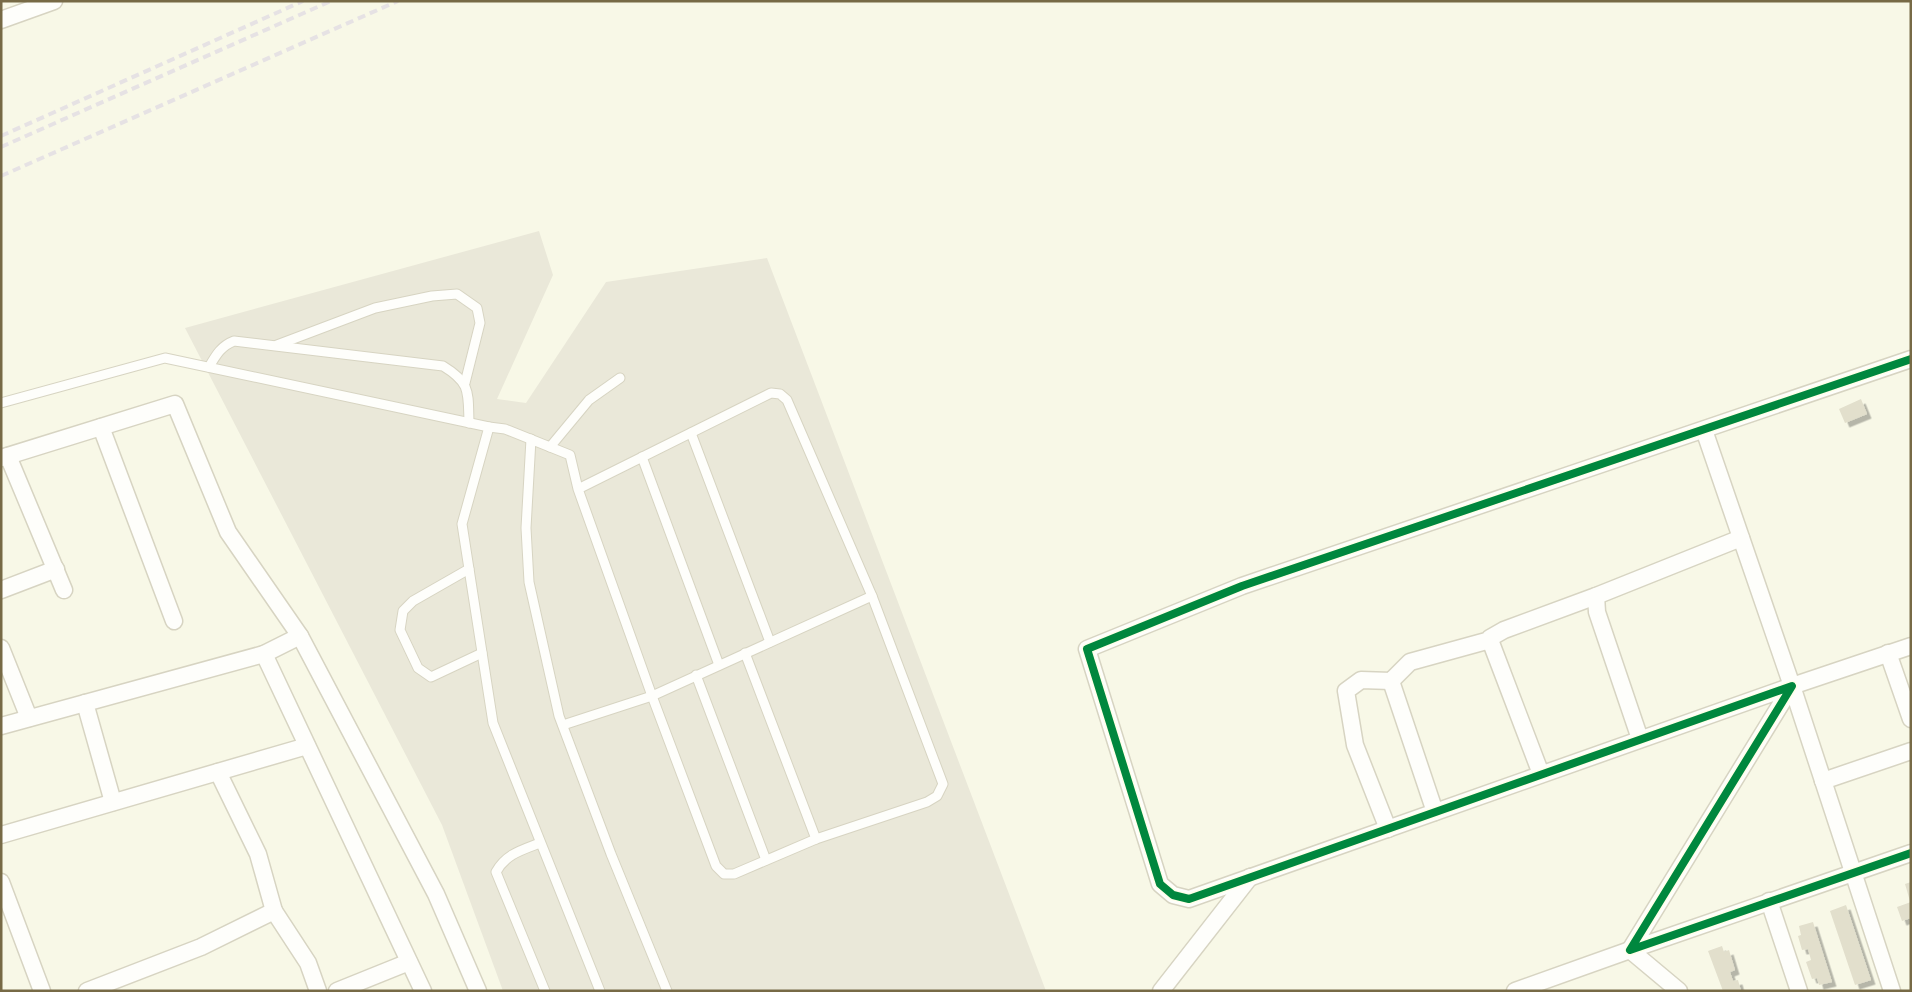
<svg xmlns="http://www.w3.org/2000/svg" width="1912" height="992" viewBox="0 0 1912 992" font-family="Mulish,sans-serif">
<defs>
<filter id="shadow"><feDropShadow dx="4.5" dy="4.5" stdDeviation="0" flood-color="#0004"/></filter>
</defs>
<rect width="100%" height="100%" fill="#f8f8e7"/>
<!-- industrial -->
<polygon fill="#eae8d9" points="539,231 553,275 497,399 526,403 606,282 767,258 1046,991 503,991 442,825 185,328"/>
<!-- building -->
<g fill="#e2dfcc" filter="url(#shadow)">
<polygon points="1861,399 1867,414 1845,423 1839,409"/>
<polygon points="1911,882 1911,901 1910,901 1905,884"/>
<polygon points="1911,902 1911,918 1902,921 1897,907"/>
<polygon points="1846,905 1871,980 1855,985 1830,911"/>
<polygon points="1813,922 1832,982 1819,985 1817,978 1812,979 1806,962 1811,960 1808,949 1802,950 1798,936 1801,935 1799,926"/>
<polygon points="1722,946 1724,952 1729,950 1735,970 1730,972 1733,981 1738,980 1741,991 1723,991 1708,951"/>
</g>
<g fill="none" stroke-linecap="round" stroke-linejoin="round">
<defs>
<g id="lane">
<polyline points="277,345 375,308 432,296 457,294 477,308 480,323 465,383"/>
<path d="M209,367C216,355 221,346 234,341L443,366C471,383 468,392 469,423"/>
<polyline points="1,403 165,358 489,427 462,524 493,723 600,991"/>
<polyline points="489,427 505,429 570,455 578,489 652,696 716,866 724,874 734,874 816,839 927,802 937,796 943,784 872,596 787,400 780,394 771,393 578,489"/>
<polyline points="691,433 770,642"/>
<polyline points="531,439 526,528 529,582 559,716 611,854 667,991"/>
<polyline points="550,447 589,400 620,378"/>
<polyline points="642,457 719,665"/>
<polyline points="469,569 413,601 403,611 400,630 418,668 431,677 482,653"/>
<polyline points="745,653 816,839"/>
<polyline points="696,675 766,860"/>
<polyline points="563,725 652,696 872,596"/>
<path d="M540,843C522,850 506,854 496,872L545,991"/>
</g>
<g id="street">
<polyline points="1,20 54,1"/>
<polyline points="1911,359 1242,586 1087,649 1160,884 1173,895 1189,899 1792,686 1630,950 1911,853"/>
<polyline points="101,427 174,621"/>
<polyline points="1704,430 1792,686"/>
<polyline points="8,456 64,590"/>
<polyline points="1,458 175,404 228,532 300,636 264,654 1,726"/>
<polyline points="1,590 56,569"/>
<polyline points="1596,596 1597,612 1640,739"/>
<polyline points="300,636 436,894 478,991"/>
<polyline points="1490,640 1541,774"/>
<polyline points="1,648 29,718"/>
<polyline points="1888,653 1911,719"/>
<polyline points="264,654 423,991"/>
<polyline points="1391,681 1435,812"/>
<polyline points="85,703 113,802"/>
<polyline points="218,772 258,854 274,911"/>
<polyline points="1823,781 1911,751"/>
<polyline points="1388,829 1355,745 1346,691 1361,680 1391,681 1410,662 1490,640 1490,638 1504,630 1596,596 1741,538"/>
<polyline points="1,835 307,746"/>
<polyline points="1,882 42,991"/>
<polyline points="1769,901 1799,991"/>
<polyline points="87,991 201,947 274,911 308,963 318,991"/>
<polyline points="337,991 409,962"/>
<polyline points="1161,991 1250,877"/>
<polyline points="1515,991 1630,950 1679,991"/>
<polyline points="1892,991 1792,686 1911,646"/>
</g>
</defs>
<!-- lane casing -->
<use href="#lane" stroke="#d7d4c2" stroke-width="11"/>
<!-- street casing -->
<use href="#street" stroke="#d7d4c2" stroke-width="19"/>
<!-- lane -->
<use href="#lane" stroke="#fefefb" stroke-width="9"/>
<!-- street -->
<use href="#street" stroke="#fefefb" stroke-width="16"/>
<!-- rail -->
<g stroke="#e6e2e4" stroke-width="4" stroke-dasharray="8 5" stroke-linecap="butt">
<polyline points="1,136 303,1"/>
<polyline points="1,147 331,1"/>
<polyline points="1,176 398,1"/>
</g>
<defs>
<polyline id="cycleway" points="1911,359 1242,586 1087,649 1160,884 1173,895 1189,899 1792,686 1630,950 1911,853"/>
</defs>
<!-- cycleway casing -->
<use href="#cycleway" stroke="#ffffe9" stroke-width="11"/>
<!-- cycleway -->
<use href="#cycleway" stroke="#00873e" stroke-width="8"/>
</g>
<!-- border -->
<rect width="1912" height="992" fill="none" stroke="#776a46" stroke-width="5"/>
</svg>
